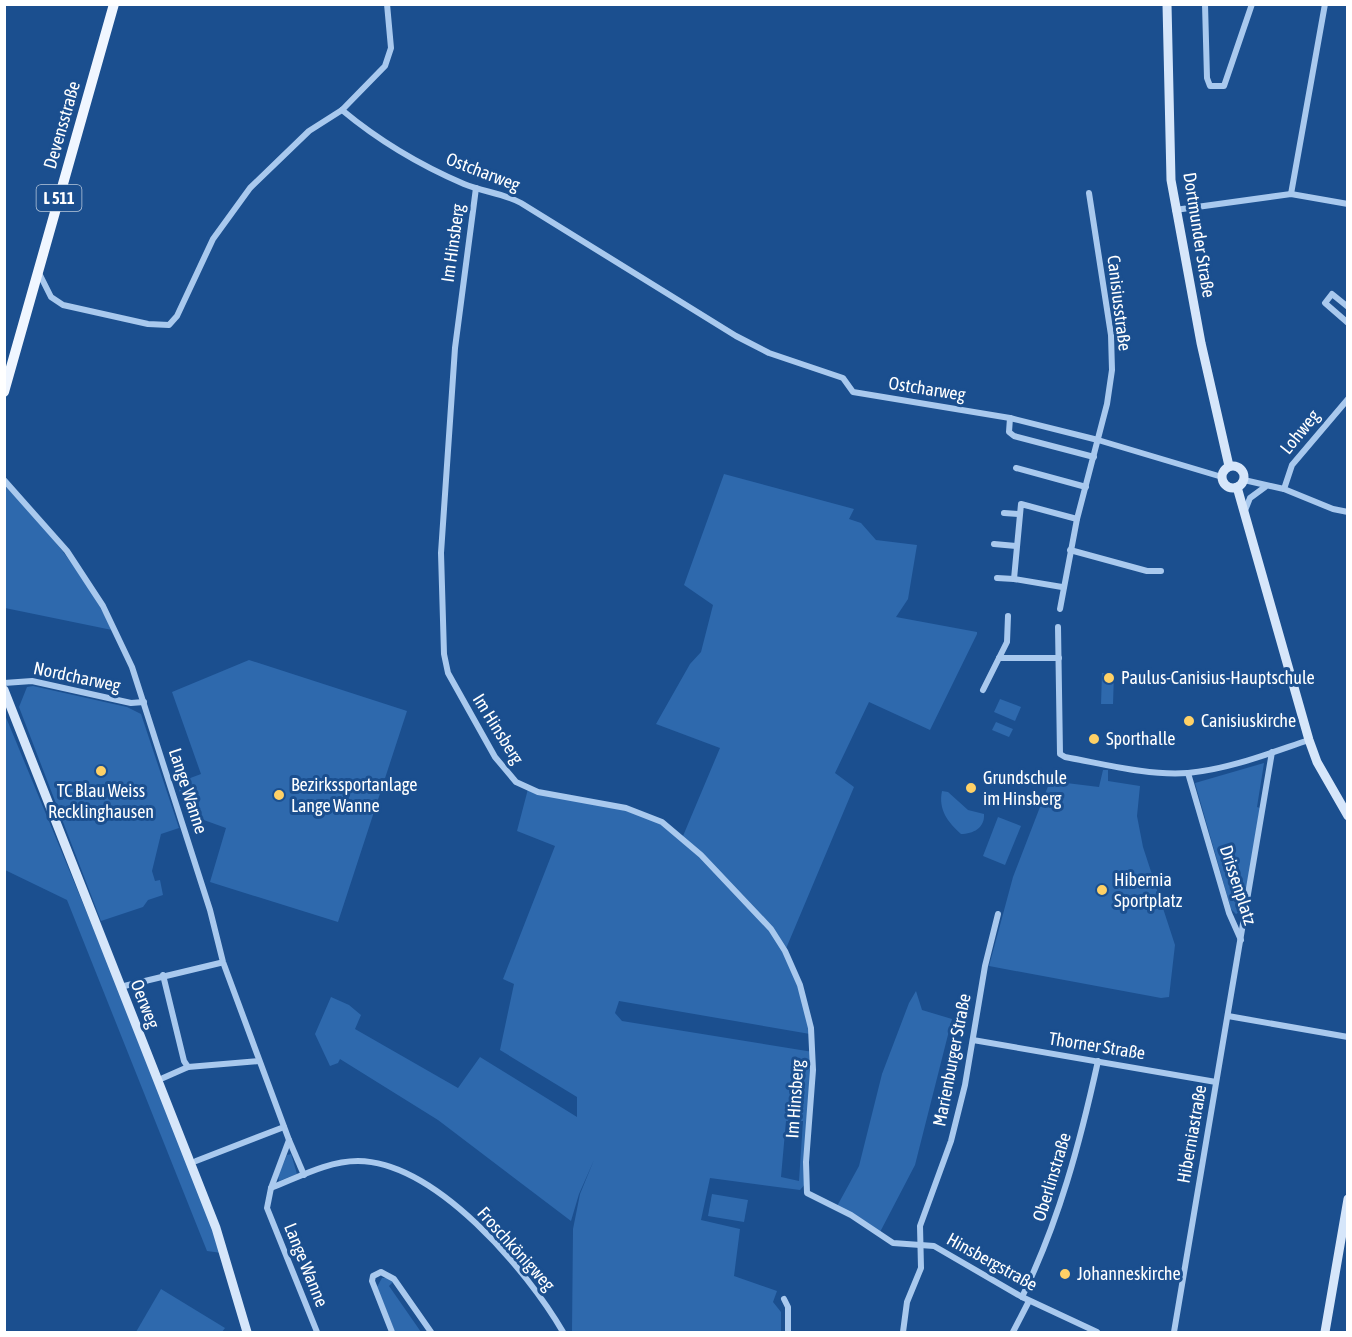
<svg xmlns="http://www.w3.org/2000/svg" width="1352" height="1337" viewBox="0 0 1352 1337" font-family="'Asap Condensed',sans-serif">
<rect width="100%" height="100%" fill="#1b4f8f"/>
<!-- green -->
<g fill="#2e69ad" fill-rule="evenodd">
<path d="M724,474L854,509L849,519L861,523L876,540L917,545L908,599L896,617L977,632V634L930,730L869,702L835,773L854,787L785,951L800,985L810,1034L619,1001L615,1013L622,1021L813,1052L807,1182L800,1190L710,1178L701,1220L740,1229L734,1276L777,1291L773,1302L781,1312V1332H572L573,1229L580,1194L594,1160L579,1194L571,1221L438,1120L340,1059L338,1063L330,1066L315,1034L331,997L349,1005L361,1015L355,1029L458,1088L480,1057L577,1117V1097L500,1050L514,984L503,979L555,846L517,831L528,789L649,816L683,836L720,748L656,724L690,664L701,652L713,605L684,585ZM786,1121H803L799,1181L781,1177Z"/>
<path d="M4,485C46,527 86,576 112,630L5,608Z"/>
<polygon points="249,660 407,711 338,922 210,882 226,828 201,819 202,815 188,819 177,783 201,774 172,692"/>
<polygon points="1102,673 1114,673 1113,704 1101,704"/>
<polygon points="33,686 127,707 141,714 179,828 161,834 152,871 155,881 160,880 163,895 148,900 143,907 101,921 19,707 27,687"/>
<polygon points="1000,699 1021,707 1015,721 994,712"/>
<polygon points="5,715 118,988 222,1253 207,1251 67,900 5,870"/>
<polygon points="996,722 1013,729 1009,737 992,730"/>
<polygon points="1264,763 1257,807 1260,808 1243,910 1236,914 1231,909 1195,783"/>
<polygon points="1103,770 1108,770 1108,781 1140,786 1137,816 1143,847 1175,945 1169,997 1161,998 989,966 1013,877 1050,781 1099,787"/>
<path d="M942,791L948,792L968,810L984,814C985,828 973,834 961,834C948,822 938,810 942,791Z"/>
<polygon points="998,817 1021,826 1005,865 983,856"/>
<polygon points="916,991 922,1010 952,1019 915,1165 879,1234 836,1208 859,1166 882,1074 909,1003"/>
<polygon points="291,1154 297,1174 279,1181 278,1176 287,1155"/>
<polygon points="712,1194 748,1200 744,1222 708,1216"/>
<polygon points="382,1278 389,1278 393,1282 389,1286 421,1332 395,1332 377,1287"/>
<polygon points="161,1289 225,1328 222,1332 136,1332"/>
</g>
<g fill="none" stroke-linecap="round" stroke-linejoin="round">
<!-- street -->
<g stroke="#a9c9ee" stroke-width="6">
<polyline points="1205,4 1207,78 1210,86 1224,86 1252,4"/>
<path d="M342,110C378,140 422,166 464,184C483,192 503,193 521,203L736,336L769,353L843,378L853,392L1010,418L1098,440L1222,477"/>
<polyline points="476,188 455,348 441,553 444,654 448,673 495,757 516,782 538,792 626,808 662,822 701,855 771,929 785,951 800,985 811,1028 813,1070 806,1162 807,1193 851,1215 893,1243 934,1246 1022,1297 1097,1332"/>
<polyline points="1291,194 1325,4"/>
<polyline points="1175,210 1291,194 1348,204"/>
<polyline points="38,271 51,297 63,305 148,324 169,325 177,316 213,239 250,188 309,131 342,110 385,66 391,48 387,4"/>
<polyline points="1348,307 1332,294 1325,303 1348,323"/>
<polyline points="1010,418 1009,432 1014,436 1094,457"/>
<polyline points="1016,468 1086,487"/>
<polyline points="4,480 67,551 103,606 132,667 210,910 223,962 289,1140 271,1188 267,1208 317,1332"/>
<polyline points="1244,480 1284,489 1333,509 1348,512"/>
<polyline points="1284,489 1292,465 1348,399"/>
<polyline points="1004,513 1019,514"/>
<polyline points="1244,513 1250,498 1265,487"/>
<polyline points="994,544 1016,546"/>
<polyline points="1070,550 1147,571 1161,571"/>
<polyline points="997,578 1014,579"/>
<polyline points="1062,587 1014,579 1021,504 1077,519"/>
<polyline points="1060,609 1077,519 1107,404 1112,370 1111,335 1089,193"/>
<path d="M1058,627L1060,754L1065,757C1104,764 1148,776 1188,773C1230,769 1270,753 1309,740"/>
<polyline points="999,658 1059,658"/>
<polyline points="4,683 32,681 131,703 144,702"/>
<polyline points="983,690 1007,642 1008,616"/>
<polyline points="1188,773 1229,913 1241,940"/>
<polyline points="163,975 184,1061 188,1067"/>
<polyline points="120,987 220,963"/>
<polyline points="1228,1016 1348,1037"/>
<polyline points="973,1040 1216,1082"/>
<polyline points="163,1078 188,1067 259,1061"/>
<polyline points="289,1140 304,1175"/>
<polyline points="196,1161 284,1127"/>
<path d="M271,1188C299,1177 328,1161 358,1161C436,1162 527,1270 563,1332"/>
<path d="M1022,1297C1059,1221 1080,1143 1098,1061"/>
<polyline points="784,1299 788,1307 788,1332"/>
<polyline points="392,1332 372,1281 373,1276 381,1272 394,1279 431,1332"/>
<polyline points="903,1332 907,1302 921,1268 920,1226 951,1141 965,1085 985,966 998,914"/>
<polyline points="1013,1332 1029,1301"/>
<polyline points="1174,1332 1272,752"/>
</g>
<!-- secondary -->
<g stroke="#d6e6fa" stroke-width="9">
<polyline points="1167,4 1171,180 1201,343 1229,466"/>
<circle cx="1233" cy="477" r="11"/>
<polyline points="1237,487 1309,740 1317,762 1348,816"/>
<polyline points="4,690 216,1228 247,1332"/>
<polyline points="1325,1332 1348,1199"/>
</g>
<!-- primary -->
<polyline stroke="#f0f6ff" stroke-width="10" points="4,392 114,4"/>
</g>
<!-- markers -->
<g fill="#ffd166" stroke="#1b4f8f" stroke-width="2">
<circle cx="1109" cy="678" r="6"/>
<circle cx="1189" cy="721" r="6"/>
<circle cx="1094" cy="739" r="6"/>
<circle cx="101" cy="771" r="6"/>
<circle cx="971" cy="788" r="6"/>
<circle cx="279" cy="795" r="6"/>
<circle cx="1102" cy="890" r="6"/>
<circle cx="1065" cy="1274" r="6"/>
</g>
<g text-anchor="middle" stroke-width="6" stroke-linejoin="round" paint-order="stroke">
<!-- shield labels -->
<rect fill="#1b4f8f" stroke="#bbcadd" stroke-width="1.5" x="36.5" y="185" width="45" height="26" rx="4.5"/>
<g font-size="16" font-weight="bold" fill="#fff">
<text x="59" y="204">L 511</text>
</g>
<!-- street labels -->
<g font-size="18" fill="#fff" stroke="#1b4f8f">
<text transform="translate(62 125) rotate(-74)" y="6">Devensstraße</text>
<text transform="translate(483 172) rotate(21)" y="6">Ostcharweg</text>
<text transform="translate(1199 235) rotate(81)" y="6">Dortmunder Straße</text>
<text transform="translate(453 243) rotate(-82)" y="6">Im Hinsberg</text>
<text transform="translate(1119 303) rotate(83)" y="6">Canisiusstraße</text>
<text transform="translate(927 389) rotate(9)" y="6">Ostcharweg</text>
<text transform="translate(1300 432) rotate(-51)" y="6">Lohweg</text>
<text transform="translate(77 677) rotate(12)" y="6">Nordcharweg</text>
<text transform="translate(498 729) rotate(58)" y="6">Im Hinsberg</text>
<text transform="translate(188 791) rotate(72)" y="6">Lange Wanne</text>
<text transform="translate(1238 885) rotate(72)" y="6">Drissenplatz</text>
<text transform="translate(145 1004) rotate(69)" y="6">Oerweg</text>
<text transform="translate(1097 1046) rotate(9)" y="6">Thorner Straße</text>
<text transform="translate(952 1060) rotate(-79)" y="6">Marienburger Straße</text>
<text transform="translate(795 1099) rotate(-86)" y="6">Im Hinsberg</text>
<text transform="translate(1192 1134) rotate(-80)" y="6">Hiberniastraße</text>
<text transform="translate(1052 1177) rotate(-73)" y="6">Oberlinstraße</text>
<text transform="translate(516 1249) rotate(48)" y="6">Froschkönigweg</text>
<text transform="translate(992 1262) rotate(29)" y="6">Hinsbergstraße</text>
<text transform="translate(306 1265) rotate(68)" y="6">Lange Wanne</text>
</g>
<!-- poi labels -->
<g font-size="18" fill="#fff" stroke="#1b4f8f" text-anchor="start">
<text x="1121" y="684">Paulus-Canisius-Hauptschule</text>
<text x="1201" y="727">Canisiuskirche</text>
<text x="1106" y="745">Sporthalle</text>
<text x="983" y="784">Grundschule<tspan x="983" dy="21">im Hinsberg</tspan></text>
<text x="291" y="791">Bezirkssportanlage<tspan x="291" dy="21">Lange Wanne</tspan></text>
<text x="101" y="797" text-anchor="middle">TC Blau Weiss<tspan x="101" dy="21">Recklinghausen</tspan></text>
<text x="1114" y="886">Hibernia<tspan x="1114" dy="21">Sportplatz</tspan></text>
<text x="1077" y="1280">Johanneskirche</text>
</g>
</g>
<!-- border -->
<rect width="1352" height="1337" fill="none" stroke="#ffffff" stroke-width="12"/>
</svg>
